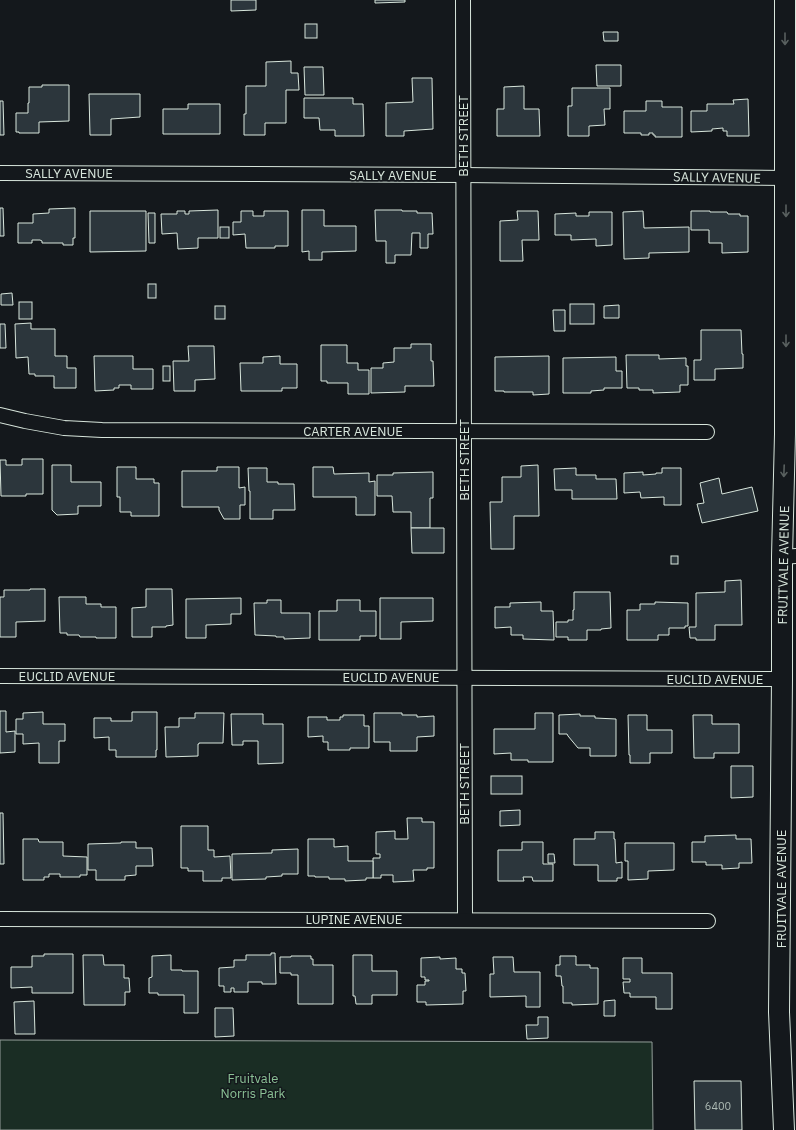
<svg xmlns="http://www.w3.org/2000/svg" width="796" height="1130" viewBox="0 0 796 1130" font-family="'IBM Plex Sans',sans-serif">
<rect width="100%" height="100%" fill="#14181c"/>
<!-- green -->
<polygon fill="#1a2d24" stroke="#939e99" points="0,1040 652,1042 653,1130 0,1130"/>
<!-- building -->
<g fill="#2c363c" stroke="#d8e6dc">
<polygon points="231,0 256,0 256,10 231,11"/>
<polygon points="375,0 405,0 405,2 375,3"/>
<rect x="305" y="24" width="12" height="14"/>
<polygon points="603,32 618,32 618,41 604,41"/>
<polygon points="291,61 291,73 298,73 299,90 286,90 286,123 265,123 265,135 244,135 244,114 246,114 246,86 266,86 266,62"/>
<polygon points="596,65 621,65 621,86 597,86"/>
<polygon points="304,67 323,67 324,95 305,95"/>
<polygon points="412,78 432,78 433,129 404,131 404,136 386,136 386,103 413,102"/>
<polygon points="42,85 69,85 69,121 39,122 39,133 19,133 19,132 16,132 16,113 28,113 28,103 29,103 29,87 42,87"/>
<polygon points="524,86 524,109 539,109 540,136 497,136 497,109 504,109 504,87"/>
<polygon points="572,88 610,88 610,109 604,109 605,125 589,126 589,136 568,136 568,106 572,106"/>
<polygon points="89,94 140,94 140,117 111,119 111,135 90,135"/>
<polygon points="304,98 353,98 353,104 363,104 364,136 335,136 335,130 320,130 319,118 304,118"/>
<polygon points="748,99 749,136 727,136 727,131 723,131 723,128 712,129 712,131 691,132 691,111 707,111 707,104 734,104 733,100"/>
<polygon points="0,101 3,101 4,135 0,135"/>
<polygon points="646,101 662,101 662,107 682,107 682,137 655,137 655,135 653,135 653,133 649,133 649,135 641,135 641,133 624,133 624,111 646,111"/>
<polygon points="188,104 220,104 220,134 163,134 163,109 188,109"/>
<polygon points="0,208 3,208 4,236 0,236"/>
<polygon points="75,208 75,238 73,238 73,245 63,245 63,243 42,243 42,241 40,240 32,240 32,243 18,243 18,223 33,223 33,214 49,213 49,209"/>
<polygon points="218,210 218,238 198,238 198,248 178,249 177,233 162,234 161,214 177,214 177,211 185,211 185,214 189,214 189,211"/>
<polygon points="302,210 324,210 324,226 356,226 356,251 322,252 322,260 309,260 309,251 302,252"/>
<polygon points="375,210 402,210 402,211 417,211 417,213 432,213 433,234 428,234 428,248 420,248 420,233 412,233 411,255 395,255 395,263 386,263 386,241 376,241"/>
<polygon points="90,211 146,211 146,251 90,252"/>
<polygon points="241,211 253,211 253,216 264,216 264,211 288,211 288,246 275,246 275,248 246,248 245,234 233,235 233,222 241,222"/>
<polygon points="517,211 538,211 539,240 522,240 523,261 500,261 500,221 518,220"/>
<polygon points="643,211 644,228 689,227 689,252 649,253 649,258 624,259 623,212"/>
<polygon points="691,211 710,211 710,212 727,212 728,214 740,214 740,216 748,216 748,252 722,253 722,243 709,243 709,230 691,230"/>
<polygon points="589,212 612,212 612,245 596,246 596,239 571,240 571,235 555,235 555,214 576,213 576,216 589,216"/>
<polygon points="148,213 155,213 155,243 149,243"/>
<rect x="220" y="227" width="9" height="11"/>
<rect x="148" y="284" width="8" height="14"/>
<polygon points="12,293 13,305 1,305 1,294"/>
<rect x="19" y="302" width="13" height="17"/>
<rect x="570" y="304" width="24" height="20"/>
<polygon points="619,305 619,318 604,318 604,306"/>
<rect x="215" y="306" width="10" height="13"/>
<polygon points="553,310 565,310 565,331 554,331"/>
<polygon points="31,323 31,329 55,329 55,356 67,356 67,368 76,368 76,388 54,388 54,376 35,376 35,374 29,374 28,357 16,358 15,324"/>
<polygon points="0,324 5,324 6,348 0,348"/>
<polygon points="701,330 741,330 742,354 743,354 743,368 715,369 715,380 694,380 694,360 701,360"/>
<polygon points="411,344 431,344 431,361 433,361 434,386 405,386 405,392 371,393 371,368 383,368 383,363 394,362 394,348 411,348"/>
<polygon points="321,345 347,345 347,363 358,363 358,370 369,370 369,394 348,394 348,383 327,383 327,381 321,381"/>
<polygon points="188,346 214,346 215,379 195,380 195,391 174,391 173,361 189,361"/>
<polygon points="626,355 659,355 659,359 686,358 686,366 688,366 688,385 680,385 680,392 653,393 653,390 639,390 639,388 627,388"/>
<polygon points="94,356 133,356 133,369 153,369 153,389 131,389 131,385 119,385 119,388 114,388 114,390 95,391"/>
<polygon points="280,356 280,364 297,364 297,388 282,388 282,391 241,391 240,363 263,363 263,357"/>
<polygon points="549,356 549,394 533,395 533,392 504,392 504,391 495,391 495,357"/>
<polygon points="616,357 616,371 622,371 622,388 604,388 604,390 591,391 591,393 563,393 563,358"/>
<rect x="163" y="366" width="7" height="15"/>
<polygon points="22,459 43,459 43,494 26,494 26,496 1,496 0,460 6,460 6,465 22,465"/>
<polygon points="52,465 71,465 71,482 101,482 101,506 78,506 78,514 57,515 52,510"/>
<polygon points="538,465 539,516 514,516 514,549 491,549 490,502 502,502 502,477 521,477 521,466"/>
<polygon points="117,467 136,467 136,479 154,479 154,483 159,483 159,516 131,516 131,512 120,512 120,497 117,497"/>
<polygon points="217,467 239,467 239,488 245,487 245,505 240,505 240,519 224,519 219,510 219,507 182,507 182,471 217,471"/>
<polygon points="313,467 333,467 334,474 369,473 369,482 375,481 375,515 356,515 356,497 313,497"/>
<polygon points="248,468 267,468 267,482 278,482 278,484 294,484 295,510 273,510 273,519 250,519 250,491 249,491"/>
<polygon points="576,468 576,475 596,475 596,479 616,479 617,499 572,499 572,490 555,490 554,469"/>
<polygon points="662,468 681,468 681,505 664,505 664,497 641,498 640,492 624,493 624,473 643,472 643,475 656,474 656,473 662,473"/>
<polygon points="433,472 433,498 430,498 430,528 411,528 411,512 393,512 392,496 377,496 377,475 393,475 393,473"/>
<polygon points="719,478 722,494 752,487 758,511 702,523 697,504 704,503 700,483"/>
<polygon points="411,528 444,528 444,553 412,553"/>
<rect x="671" y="556" width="7" height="8"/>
<polygon points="741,580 742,625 715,625 715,640 696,640 696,638 690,638 689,627 696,627 696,593 725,592 725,581"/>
<polygon points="30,589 45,589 45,621 16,622 16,637 0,637 0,597 4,597 4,590 30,590"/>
<polygon points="146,589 172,589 173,625 166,626 166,627 152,627 152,637 132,637 132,608 146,607"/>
<polygon points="574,592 610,592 611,628 601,629 601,630 587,630 587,640 568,640 568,637 556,637 556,622 568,622 568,620 573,620 573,610 574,610"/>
<polygon points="59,597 86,597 86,604 101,604 101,607 116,607 116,638 96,638 96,637 80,637 79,635 67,635 67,633 60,633"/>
<polygon points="241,598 241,614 231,614 231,624 206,625 206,638 186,638 186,599"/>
<polygon points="380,598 433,598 433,621 401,622 401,639 380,639"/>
<polygon points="267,600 281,600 281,613 310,613 310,638 284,639 284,637 276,637 276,636 255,635 254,603 267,603"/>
<polygon points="337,600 360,600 360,611 376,611 376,636 360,636 360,640 319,640 319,611 337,611"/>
<polygon points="541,602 541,611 553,611 554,640 523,639 523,635 511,635 511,627 495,628 495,607 510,607 510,603"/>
<polygon points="655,602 688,603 688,626 685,626 685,628 669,628 669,635 658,635 658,640 627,640 627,610 640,610 640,604 655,604"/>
<polygon points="0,711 6,711 6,732 15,731 15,752 0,753"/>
<polygon points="43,712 43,724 65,724 65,741 59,741 59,763 39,763 39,743 23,744 23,734 16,734 16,719 23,719 23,713"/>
<polygon points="132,712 157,712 157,750 156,750 156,757 116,757 116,750 109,750 109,737 94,738 94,718 111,718 111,721 132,721"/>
<polygon points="195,713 224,713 223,743 199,743 199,744 198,744 198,756 166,757 165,727 179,727 179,718 195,718"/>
<polygon points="374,713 402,713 402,715 417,715 417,717 434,716 434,736 417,737 417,751 390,751 390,742 374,742"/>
<polygon points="535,713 553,713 553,762 528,762 528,760 511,760 511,753 494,754 494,729 535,729"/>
<polygon points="231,714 263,714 263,724 283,724 283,763 258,764 258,741 243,741 243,745 232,745"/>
<polygon points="580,714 580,716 595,716 595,718 616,719 616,756 590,756 590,748 578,748 568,736 567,734 559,734 559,715"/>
<polygon points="343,715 364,715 364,726 369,726 369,748 350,748 350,750 328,750 328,742 323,742 323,736 308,737 308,717 327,717 327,720 340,720 340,717 343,717"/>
<polygon points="628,715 647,715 647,730 672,730 672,753 650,753 650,763 630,763 630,755 629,755"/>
<polygon points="693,715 712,715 712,724 739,724 739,753 714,753 714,758 694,758"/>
<polygon points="731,766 753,766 753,797 731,798"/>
<rect x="491" y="776" width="31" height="18"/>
<polygon points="520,810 520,825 500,826 500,811"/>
<polygon points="0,813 3,813 4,864 0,864"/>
<polygon points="407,818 422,818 422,822 434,822 434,868 427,868 427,870 413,870 414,881 393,882 393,875 381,875 381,878 373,878 373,858 380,858 380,854 376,854 376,832 395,831 395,839 408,839"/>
<polygon points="181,826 208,826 208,850 214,850 214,857 230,856 231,878 222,878 222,881 203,881 203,871 188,871 188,868 181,868"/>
<polygon points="595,832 614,832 614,839 615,839 616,863 622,862 622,878 617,878 617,881 598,881 598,865 574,865 574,839 595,839"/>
<polygon points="736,835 736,839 751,839 752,863 739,863 739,868 722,869 722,865 706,865 706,862 692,862 692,842 705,842 705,836"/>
<polygon points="23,839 38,839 39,842 63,842 63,856 87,857 87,875 80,875 80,877 60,877 60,874 49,874 49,877 44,877 44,880 23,880"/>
<polygon points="308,839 334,839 334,847 348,846 348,861 373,861 373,878 366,878 366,880 345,881 345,879 329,879 329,877 315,877 315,876 308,876"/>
<polygon points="121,842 136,842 136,848 152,848 153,866 136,866 136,875 125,876 125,880 96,880 96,870 88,870 88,844 121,843"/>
<polygon points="522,842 543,842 543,864 553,864 553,881 533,881 532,877 523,877 524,881 498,881 498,850 522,850"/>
<polygon points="625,843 674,843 674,870 648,871 648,879 628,880 628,861 625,861"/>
<polygon points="298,849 298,874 282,874 282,876 266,877 266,879 232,880 232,854 272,853 272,850"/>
<polygon points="548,854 554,854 555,863 548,863"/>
<polygon points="271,953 275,953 276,984 262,984 262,982 248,982 248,992 234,992 234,988 231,988 231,992 224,992 224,986 219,986 219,968 234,967 234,960 246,960 246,955 271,955"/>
<polygon points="44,954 73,954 73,993 32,993 32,987 11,988 11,967 32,967 32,956 44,956"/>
<polygon points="83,955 103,955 104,965 124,965 124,978 129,978 130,992 125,992 125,1005 84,1005"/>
<polygon points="171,955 171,970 182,970 182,971 198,971 198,1013 184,1013 184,995 158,995 158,993 149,993 149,978 152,977 152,956"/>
<polygon points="353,955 372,955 372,971 397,971 397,995 372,995 372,1004 356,1004 355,996 353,996"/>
<polygon points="291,956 311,956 311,959 313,959 313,965 333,965 333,1004 298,1004 298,975 291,975 291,973 280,973 280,957 291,957"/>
<polygon points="560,956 576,956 576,965 590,965 590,968 598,968 598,1004 572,1005 572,1003 563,1003 563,986 562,986 561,976 556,976 556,965 560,965"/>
<polygon points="440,957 440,959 456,958 456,969 462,969 462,973 465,973 466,991 463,991 463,1004 426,1005 426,1002 417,1002 417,985 425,985 425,981 429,981 429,980 425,980 425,977 421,977 421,958"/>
<polygon points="493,957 513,957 514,972 540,972 540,1007 526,1007 526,996 490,997 490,974 494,974"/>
<polygon points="623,958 642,958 642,973 672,973 672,1009 656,1009 656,997 630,997 630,993 624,993 623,982 630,982 630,979 623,979"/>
<polygon points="615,1000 615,1016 604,1016 604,1001"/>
<polygon points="34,1001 35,1034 15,1034 14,1002"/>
<polygon points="215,1008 233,1008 234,1036 215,1037"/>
<polygon points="538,1017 548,1017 548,1038 527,1039 526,1025 538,1025"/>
<polygon points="694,1081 741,1081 742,1130 695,1130"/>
</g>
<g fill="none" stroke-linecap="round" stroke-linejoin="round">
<defs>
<g id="minor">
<polyline points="463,0 465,920"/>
<polyline points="0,173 463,175 786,178"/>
<polyline points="0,415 25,421 64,428 102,430 707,432"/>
<polyline points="782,557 796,556"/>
<polyline points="0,676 782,679"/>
<polyline points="0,919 708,921"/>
</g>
<polyline id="secondary" points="784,1130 779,1012 782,679 782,557 785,434 785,0"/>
</defs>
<!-- minor casing -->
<use href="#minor" stroke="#d8e6dc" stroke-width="16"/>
<!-- secondary casing -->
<use href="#secondary" stroke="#d8e6dc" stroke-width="22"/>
<!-- minor -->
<use href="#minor" stroke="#14181c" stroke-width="14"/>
<!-- secondary -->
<use href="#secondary" stroke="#14181c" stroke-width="20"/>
</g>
<!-- one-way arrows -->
<defs><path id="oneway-shaft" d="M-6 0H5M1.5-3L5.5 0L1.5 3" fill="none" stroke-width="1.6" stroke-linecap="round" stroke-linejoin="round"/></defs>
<g stroke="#59605f">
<use href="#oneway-shaft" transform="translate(785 39) rotate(90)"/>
<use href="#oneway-shaft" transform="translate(786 211) rotate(90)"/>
<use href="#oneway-shaft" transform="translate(786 341) rotate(90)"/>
<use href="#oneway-shaft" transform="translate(784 471) rotate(92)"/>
</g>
<g text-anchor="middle" stroke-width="3" stroke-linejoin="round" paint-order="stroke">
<!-- number labels -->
<g font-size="11" fill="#adbab4">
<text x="718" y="1110">6400</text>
</g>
<!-- street labels -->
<g font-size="13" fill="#d8e6dc" stroke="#14181c">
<text transform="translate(463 136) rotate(-90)" y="5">BETH STREET</text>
<text x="69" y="178">SALLY AVENUE</text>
<text x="393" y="180">SALLY AVENUE</text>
<text transform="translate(717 177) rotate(1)" y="5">SALLY AVENUE</text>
<text x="353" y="436">CARTER AVENUE</text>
<text transform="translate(464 460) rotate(-90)" y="5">BETH STREET</text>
<text transform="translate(783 565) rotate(-89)" y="5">FRUITVALE AVENUE</text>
<text x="67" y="681">EUCLID AVENUE</text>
<text x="391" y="682">EUCLID AVENUE</text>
<text x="715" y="684">EUCLID AVENUE</text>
<text transform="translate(464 784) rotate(-90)" y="5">BETH STREET</text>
<text transform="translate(781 889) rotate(-90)" y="5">FRUITVALE AVENUE</text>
<text x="354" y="924">LUPINE AVENUE</text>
</g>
<!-- park labels -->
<g font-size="13" fill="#8ac095" stroke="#14181c">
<text x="253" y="1083">Fruitvale<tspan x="253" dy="15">Norris Park</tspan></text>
</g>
</g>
</svg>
